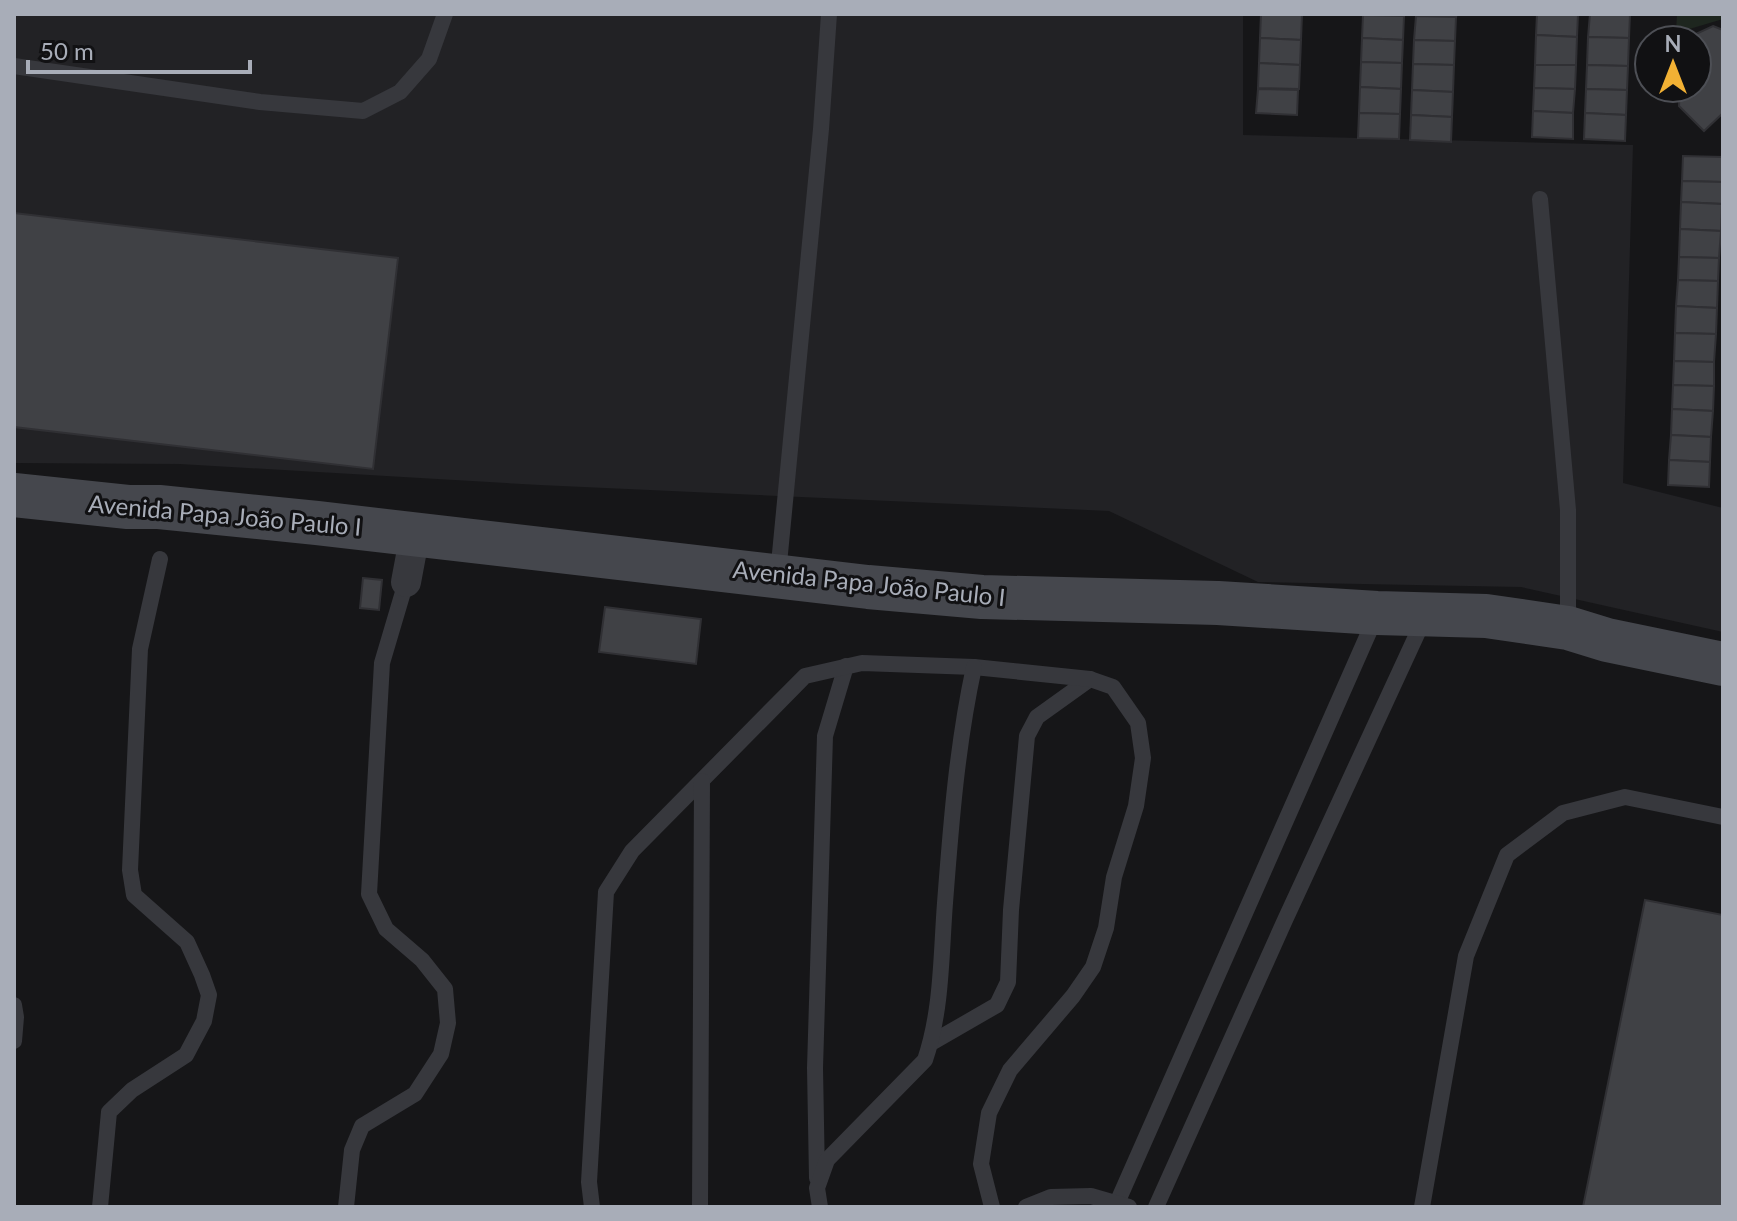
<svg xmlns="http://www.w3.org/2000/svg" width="1737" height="1221" viewBox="0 0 1737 1221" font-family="Lato,sans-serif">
<rect width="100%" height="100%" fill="#161618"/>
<!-- built -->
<polygon fill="#222225" points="14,14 1243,14 1243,135 1633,145 1623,483 1723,508 1723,632 1521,587 1258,582 1109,511 540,485 180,464 14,463"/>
<!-- green -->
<polygon fill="#1e261f" points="1677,14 1723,14 1723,19 1676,33"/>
<!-- building -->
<g fill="#404145" stroke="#303034" stroke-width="2">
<polygon points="1261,14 1302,14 1301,40 1260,38"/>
<polygon points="1416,14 1457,14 1456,17 1416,16"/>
<polygon points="1537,14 1578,14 1577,37 1536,35"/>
<polygon points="1590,14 1630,14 1629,38 1588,37"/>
<polygon points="1363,15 1404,16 1403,40 1362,38"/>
<polygon points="1416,16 1456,17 1455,41 1414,40"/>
<polygon points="1713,26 1723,30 1723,113 1704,131 1679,106 1680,88 1697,88 1697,40 1683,40"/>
<polygon points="1536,35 1577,37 1576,65 1535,65"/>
<polygon points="1588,37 1629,38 1628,66 1587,65"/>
<polygon points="1260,38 1301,40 1300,65 1259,63"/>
<polygon points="1362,38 1403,40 1402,63 1361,62"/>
<polygon points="1414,40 1455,41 1454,65 1413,64"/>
<polygon points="1361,62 1402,63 1401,89 1360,87"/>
<polygon points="1259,63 1300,65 1299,89 1258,88"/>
<polygon points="1413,64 1454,65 1453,92 1412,90"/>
<polygon points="1535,65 1576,65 1575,89 1534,88"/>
<polygon points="1587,65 1628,66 1627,90 1586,89"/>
<polygon points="1360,87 1401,89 1400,114 1359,113"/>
<polygon points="1534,88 1575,89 1573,113 1533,111"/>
<polygon points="1258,89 1298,90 1297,115 1256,113"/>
<polygon points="1586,89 1627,90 1626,115 1585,113"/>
<polygon points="1412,90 1453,92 1452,117 1411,115"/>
<polygon points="1533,111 1573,113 1573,139 1532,137"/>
<polygon points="1359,113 1400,114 1399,139 1358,138"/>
<polygon points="1585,113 1626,115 1625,141 1584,139"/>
<polygon points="1411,115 1452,117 1451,142 1410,140"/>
<polygon points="1683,156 1723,157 1723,182 1682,181"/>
<polygon points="1682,181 1723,182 1722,204 1681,202"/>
<polygon points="1681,202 1722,204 1721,231 1680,229"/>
<polygon points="14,213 398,258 373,469 14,427"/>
<polygon points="1680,229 1721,231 1719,258 1679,257"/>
<polygon points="1679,257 1719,258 1718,281 1678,280"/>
<polygon points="1678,280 1718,281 1717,308 1676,306"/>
<polygon points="1676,306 1717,308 1716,334 1675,333"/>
<polygon points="1675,333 1716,334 1714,362 1674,361"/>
<polygon points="1674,361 1714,362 1714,386 1673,385"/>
<polygon points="1673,385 1714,386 1713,411 1672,409"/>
<polygon points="1672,409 1713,411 1711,437 1671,435"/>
<polygon points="1671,435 1711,437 1710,462 1669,460"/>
<polygon points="1669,460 1710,462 1709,487 1668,485"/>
<polygon points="363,578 382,580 379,610 360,608"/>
<polygon points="605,607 701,619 696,664 599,652"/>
<polygon points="1645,900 1723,915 1723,1207 1583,1207"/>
</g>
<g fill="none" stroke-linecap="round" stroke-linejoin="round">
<!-- service -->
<g stroke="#37383d" stroke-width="16">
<polyline points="14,66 260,102 363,111 400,92 429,59 445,14"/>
<polyline points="1540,199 1568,510 1568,628"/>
<polyline points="778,574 821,129 829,14"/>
<polyline points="14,1005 16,1017 14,1041"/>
<polyline points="931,1043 997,1005 1008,982 1011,910 1027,736 1037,717 1090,679"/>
<polyline points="817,1178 815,1068 825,736 846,666"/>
<polyline points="1117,1203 1377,614"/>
<polyline points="100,1207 109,1112 132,1090 186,1055 204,1021 209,995 202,975 187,942 134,895 130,870 140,649 160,559"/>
<polyline points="346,1207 352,1150 362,1126 415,1094 441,1054 448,1023 445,989 422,960 386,929 369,894 382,663 406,582"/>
<polyline points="592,1207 589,1182 606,892 632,851 805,676 862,663 974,667 1090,679 1113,687 1138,723 1143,758 1136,806 1114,877 1106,928 1093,967 1073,996 1010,1070 989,1113 981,1164 992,1207"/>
<polyline points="700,1207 702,781"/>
<path d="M820,1207L817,1188L827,1160L925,1060C942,1010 941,955 945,903C951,824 957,745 974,667"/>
<polyline points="1026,1207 1051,1197 1091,1196 1129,1207"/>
<polyline points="1156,1207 1285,920 1424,619"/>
<polyline points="1422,1207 1466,956 1507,855 1563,813 1625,797 1723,817"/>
</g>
<!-- minor -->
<polyline stroke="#37383d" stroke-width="30" points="406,582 415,534"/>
<!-- secondary -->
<polyline stroke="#45474d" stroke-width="44" points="14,495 128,507 159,507 317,523 868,587 982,597 1218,603 1377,613 1486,616 1568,628 1607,640 1723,664"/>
</g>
<g text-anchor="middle" stroke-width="6" stroke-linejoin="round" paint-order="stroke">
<!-- street labels -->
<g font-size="24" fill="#a8adb8" stroke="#111113">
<text transform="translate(225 516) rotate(5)" y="8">Avenida Papa João Paulo I</text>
<text transform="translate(869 584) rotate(6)" y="8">Avenida Papa João Paulo I</text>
</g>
</g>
<!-- border -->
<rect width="1737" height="1221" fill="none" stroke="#a8adb8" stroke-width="32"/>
<!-- north arrow -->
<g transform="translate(1673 64)"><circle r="38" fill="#111113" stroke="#4d4f55" stroke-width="2"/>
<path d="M0-6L14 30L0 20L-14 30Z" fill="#f2b134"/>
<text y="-12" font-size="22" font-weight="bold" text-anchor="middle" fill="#a8adb8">N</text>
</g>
<!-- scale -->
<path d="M28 60v12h222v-12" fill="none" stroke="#a8adb8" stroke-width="4"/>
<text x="40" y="60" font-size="24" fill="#a8adb8" stroke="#111113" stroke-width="6" paint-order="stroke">50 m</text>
</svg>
